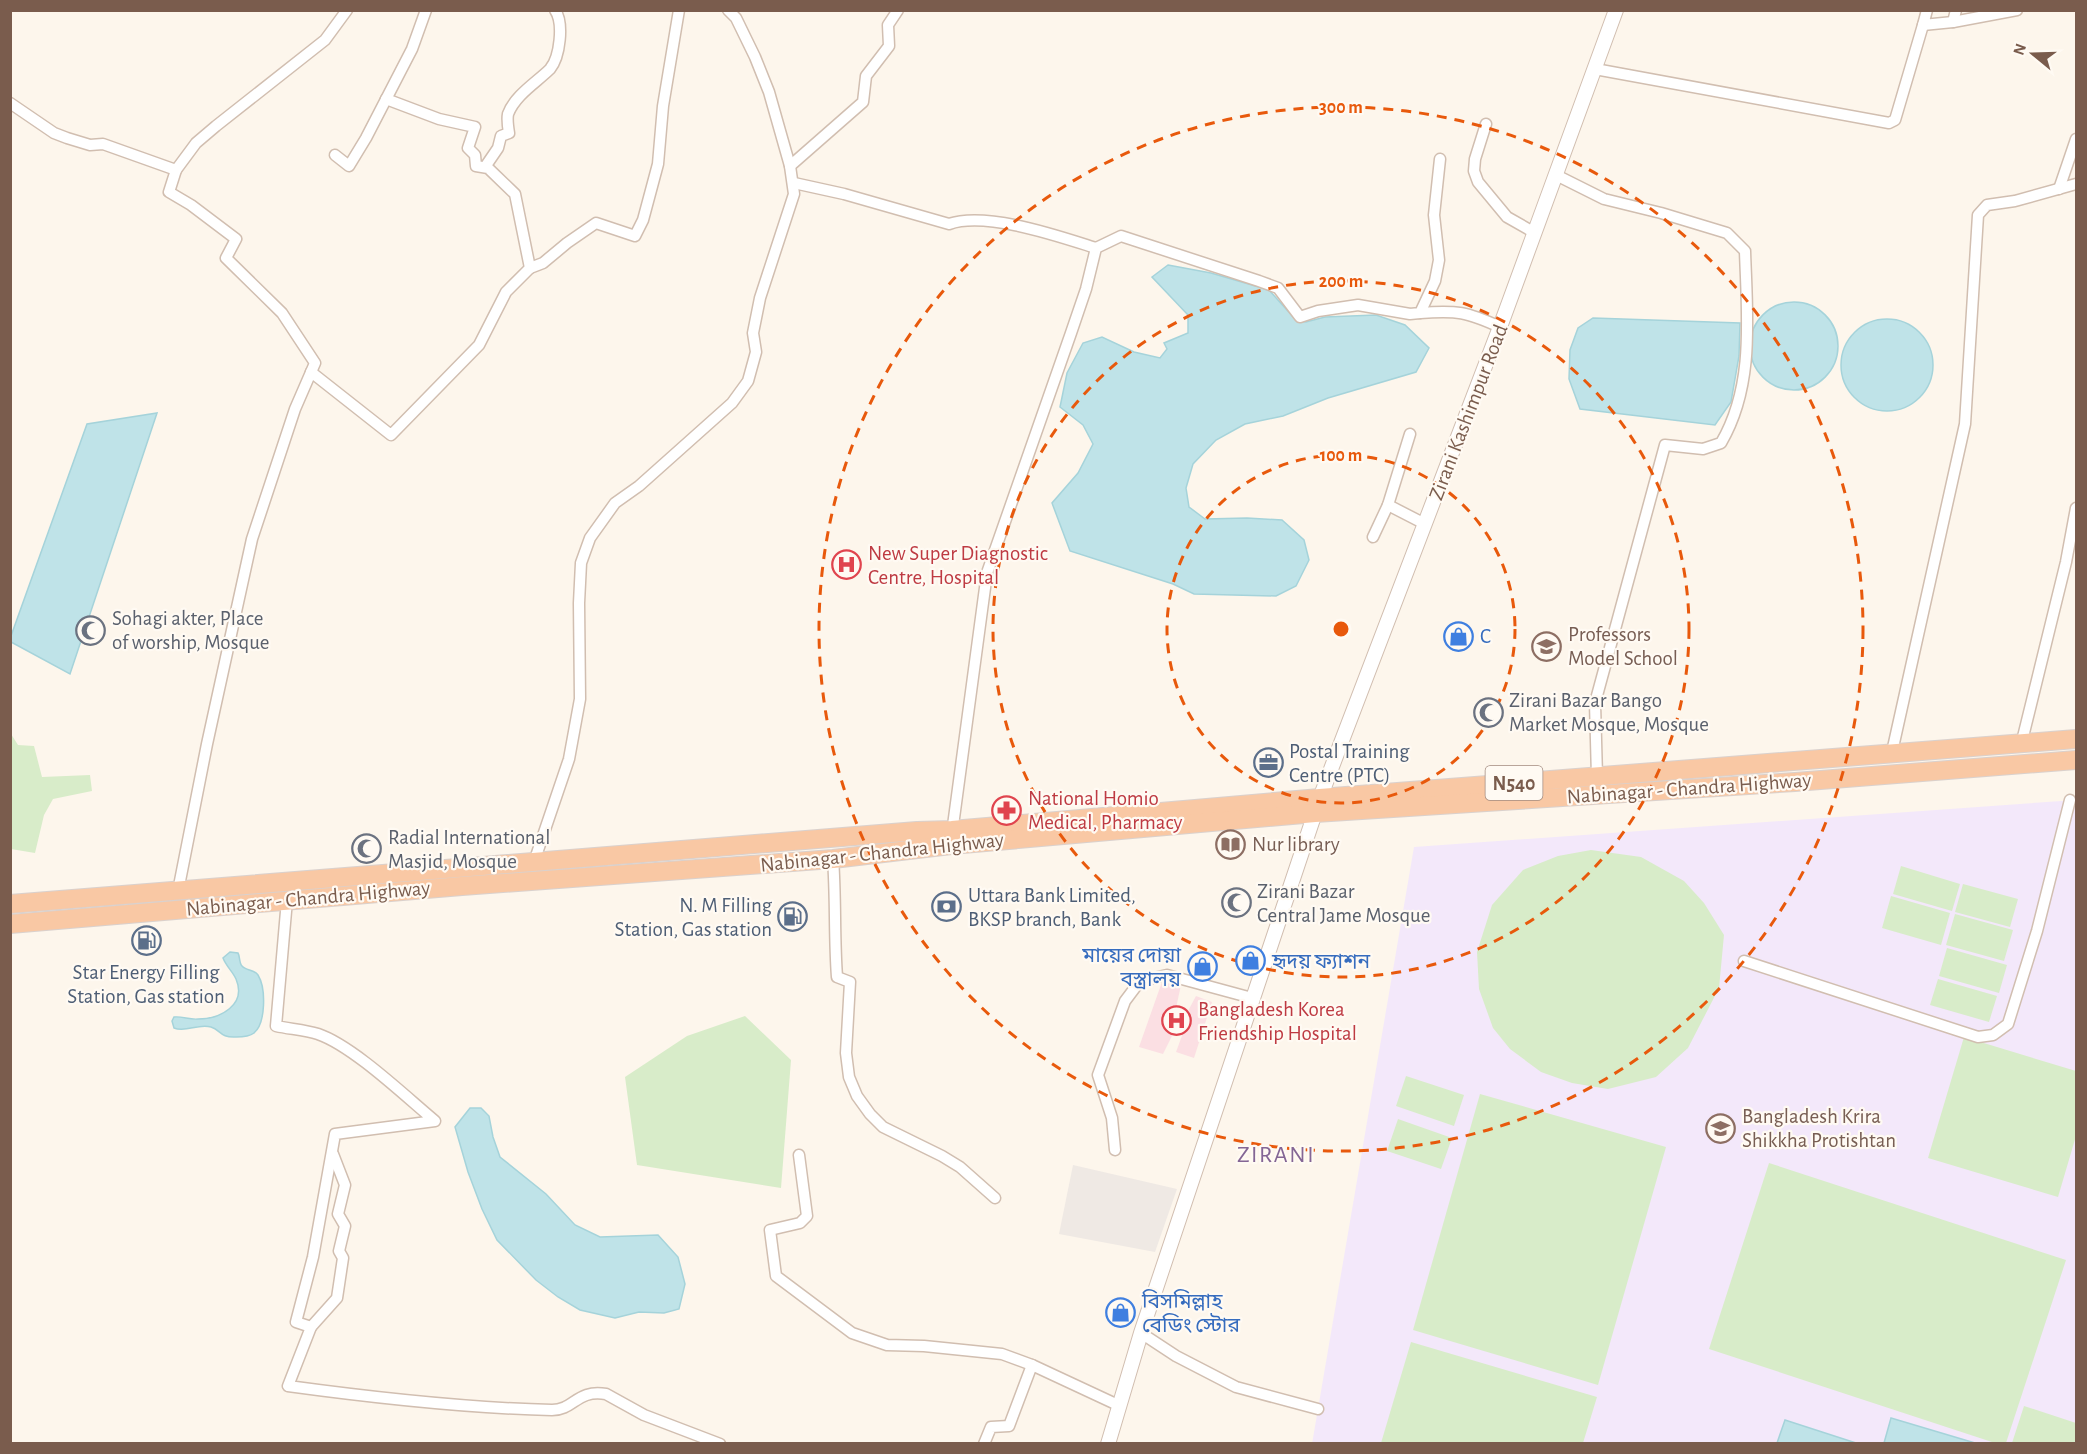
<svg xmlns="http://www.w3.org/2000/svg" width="2087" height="1454" viewBox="0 0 2087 1454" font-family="'Alegreya Sans','Noto Sans Bengali',sans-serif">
<rect width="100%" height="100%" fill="#fdf6ec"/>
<!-- industrial -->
<polygon fill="#efe9e4" points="1073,1165 1177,1189 1155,1252 1059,1234"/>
<!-- education -->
<polygon fill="#f3e8fa" points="2076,800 2076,1443 1312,1444 1414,847"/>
<!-- medical -->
<polygon fill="#fbdfe3" points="1163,979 1181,985 1176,1008 1188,1011 1196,996 1212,1002 1194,1058 1176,1052 1183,1033 1175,1030 1163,1054 1139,1047"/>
<!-- green -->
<g fill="#d8ecc9">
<polygon points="11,734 18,745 34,746 42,777 90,775 92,791 53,799 44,815 35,853 11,849"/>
<polygon points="1591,850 1641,857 1684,881 1704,903 1724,935 1719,988 1688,1048 1656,1077 1608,1089 1572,1083 1541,1072 1510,1049 1493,1028 1479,989 1477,952 1492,905 1523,870 1558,856"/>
<polygon points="1901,866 1960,884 1952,911 1893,894"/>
<polygon points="1963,884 2018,899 2010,927 1955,912"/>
<polygon points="1891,896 1950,913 1941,945 1882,928"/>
<polygon points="1955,914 2013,930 2004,961 1946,945"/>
<polygon points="1947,948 2007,965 1999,993 1939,976"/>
<polygon points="1938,979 1997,996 1989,1022 1930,1005"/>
<polygon points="745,1016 791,1060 781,1188 637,1165 625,1077 687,1036"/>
<polygon points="1964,1037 2076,1071 2076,1136 2058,1197 1928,1158"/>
<polygon points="1406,1076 1464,1095 1454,1126 1396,1106"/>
<polygon points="1480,1094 1666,1147 1598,1385 1413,1330"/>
<polygon points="1398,1119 1452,1138 1441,1169 1387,1151"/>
<polygon points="1769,1163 2066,1260 2006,1443 1995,1443 1709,1349"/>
<polygon points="1411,1342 1597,1397 1583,1443 1381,1443"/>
<polygon points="2024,1406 2076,1423 2076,1443 2012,1443"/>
</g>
<!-- water -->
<g fill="#bfe3e8" stroke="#a5d3da" stroke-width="1.5">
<polygon points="1168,265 1211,273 1269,290 1296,320 1306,322 1325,317 1376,315 1405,325 1429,348 1416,372 1328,398 1283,416 1245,424 1216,440 1193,464 1186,488 1189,507 1205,519 1247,518 1282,520 1304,540 1309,560 1296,586 1276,596 1194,594 1173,584 1070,551 1052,503 1078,473 1093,444 1083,425 1060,407 1067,373 1083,343 1102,337 1134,352 1160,358 1167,349 1164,343 1188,333 1188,315 1152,277"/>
<circle cx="1794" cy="346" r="44"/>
<polygon points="1593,318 1740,323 1739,356 1731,402 1715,425 1580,409 1569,379 1570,350 1578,328"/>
<circle cx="1887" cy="365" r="46"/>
<polygon points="157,413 70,674 11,642 11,636 87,424"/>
<path d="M230,952L238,953C240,956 239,963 242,966C246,971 254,969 258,975C266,988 266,1023 254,1033C249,1037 241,1037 236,1037C220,1038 221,1030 211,1027C198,1023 186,1033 174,1028L172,1021L174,1017C182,1016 190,1020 198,1019C220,1019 247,1005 236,979C233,972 226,966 223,958Z"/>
<polygon points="470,1108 481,1108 489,1116 493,1137 500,1157 546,1194 575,1225 600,1237 658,1235 678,1257 685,1284 679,1309 664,1313 639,1312 615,1318 580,1310 558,1297 536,1280 497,1240 482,1209 468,1172 455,1127"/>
<polygon points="1891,1418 1975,1443 1884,1443"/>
<polygon points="1785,1420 1856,1443 1777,1443"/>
</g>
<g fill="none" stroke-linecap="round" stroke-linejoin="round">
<defs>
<g id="minor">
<polyline points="1927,10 1923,25 1953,22 2017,10"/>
<polyline points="1953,22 1956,10"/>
<polyline points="1595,69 1889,123 1895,120 1923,25"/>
<polyline points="10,103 54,133 67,138 90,145 103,144 176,170 169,192 191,205 236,239 226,258 282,313 315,363 295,409 252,539 207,744 178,891"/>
<polyline points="1486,124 1475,159 1474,171 1478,182 1507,217 1535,233"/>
<polyline points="335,155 349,166 366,138 412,49 426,10"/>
<polyline points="790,166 863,102 866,76 889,46 888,25 898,10"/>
<path d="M485,167L498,148L501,136L509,133C508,127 507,119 508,114C515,95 537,82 550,69C560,57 564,23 555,10"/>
<polyline points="176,170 196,143 216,126 325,40 347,10"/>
<path d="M1556,175L1604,199L1661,213L1727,233L1745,251C1747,316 1755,385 1721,443L1703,449L1665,445L1595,703L1597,777"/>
<path d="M794,183L844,194L949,224C986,211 1058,236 1096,248"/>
<polyline points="2059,189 2076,139"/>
<polyline points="530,268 543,263 567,243 596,223 635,236 643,220 658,164 663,106 679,10"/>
<path d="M1420,313C1457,310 1467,312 1500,327"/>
<polyline points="311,372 391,435 479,345 506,292 530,268 515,194 488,168 476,166 475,155 468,148 475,127 439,119 386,99"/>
<polyline points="1410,434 1388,505 1425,524"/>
<polyline points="1373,537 1388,505"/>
<polyline points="2021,745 2066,562 2076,508"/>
<polyline points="1892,752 1965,424 1978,215 1987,205 2015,201 2076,184"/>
<polyline points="952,833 987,573 1071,333 1086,289 1096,248 1121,236 1259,281 1278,288 1300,317 1318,311 1358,305 1410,314 1420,313 1435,281 1439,260 1434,215 1440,159"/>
<path d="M833,859C836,898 834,937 837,977L850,982L846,1053L849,1077L857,1096L870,1114L883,1127L942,1156L960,1167L995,1198"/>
<polyline points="534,862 569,759 580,699 579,603 581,563 590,538 615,503 639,486 732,403 748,381 756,352 753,333 760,298 794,194 790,166 769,92 755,57 736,18 728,10"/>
<path d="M287,900L276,1026C290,1029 305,1030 318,1034C353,1046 405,1096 435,1121L335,1134L313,1257L296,1322L311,1327L288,1386C376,1398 464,1408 552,1410C574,1410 577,1389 606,1394L644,1415L720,1444"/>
<polyline points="1744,961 1978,1037 1993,1035 2008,1024 2037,931 2070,800"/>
<polyline points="1115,1150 1112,1118 1098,1075 1125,1001 1140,981 1167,975 1252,998"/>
<polyline points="799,1155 807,1216 800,1223 770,1230 776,1276 852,1333 887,1345 924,1346 1002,1354 1032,1365 1120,1406"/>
<polyline points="311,1327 337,1298 343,1258 339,1251 345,1226 338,1214 345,1185 333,1154"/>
<polyline points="1141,1333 1176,1356 1236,1387 1318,1409"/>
<polyline points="984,1444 991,1427 1009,1426 1032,1365"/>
</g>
<polyline id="tertiary" points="1108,1444 1141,1333 1320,798 1500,327 1616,10"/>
<g id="trunk">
<polyline points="10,904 917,831 952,830 1320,798 2076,739"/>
<polyline points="10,924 462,886 833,859 951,845 1315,813 1795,782 2076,760"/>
</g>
</defs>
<!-- minor casing -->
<use href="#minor" stroke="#d1beb0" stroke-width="13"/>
<!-- tertiary casing -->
<use href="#tertiary" stroke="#d1beb0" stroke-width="16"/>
<!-- trunk casing -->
<use href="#trunk" stroke="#dad1cd" stroke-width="20"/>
<!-- minor -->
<use href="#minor" stroke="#fff" stroke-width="10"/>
<!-- tertiary -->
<use href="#tertiary" stroke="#fff" stroke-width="14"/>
<!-- trunk -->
<use href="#trunk" stroke="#f9c8a4" stroke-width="18"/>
</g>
<!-- distance rings -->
<g fill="none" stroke="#e8590c" stroke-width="3" stroke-dasharray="10 8">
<circle cx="1341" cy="629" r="174"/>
<circle cx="1341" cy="629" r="348"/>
<circle cx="1341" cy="629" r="522"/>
</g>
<!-- icons -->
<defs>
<symbol id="hospital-ring" viewBox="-11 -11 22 22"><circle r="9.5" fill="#fffaf3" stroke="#e0444e" stroke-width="1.5"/><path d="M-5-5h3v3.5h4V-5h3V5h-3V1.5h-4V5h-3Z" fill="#e0444e"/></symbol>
<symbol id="mosque-ring" viewBox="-11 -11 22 22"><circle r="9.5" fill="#fffaf3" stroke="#6b7280" stroke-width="1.5"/><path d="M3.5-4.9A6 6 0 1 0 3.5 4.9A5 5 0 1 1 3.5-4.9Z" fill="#6b7280"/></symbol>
<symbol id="shop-ring" viewBox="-11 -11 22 22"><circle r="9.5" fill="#fffaf3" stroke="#3f7fe0" stroke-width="1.5"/><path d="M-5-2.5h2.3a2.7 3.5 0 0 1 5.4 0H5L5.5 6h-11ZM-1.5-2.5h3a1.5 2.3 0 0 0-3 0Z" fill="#3f7fe0"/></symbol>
<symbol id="school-ring" viewBox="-11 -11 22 22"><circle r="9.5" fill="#fffaf3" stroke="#8d6e63" stroke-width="1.5"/><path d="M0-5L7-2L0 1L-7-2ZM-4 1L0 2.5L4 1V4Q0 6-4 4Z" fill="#8d6e63"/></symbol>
<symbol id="office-ring" viewBox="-11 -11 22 22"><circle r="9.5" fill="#fffaf3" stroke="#5c6f8a" stroke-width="1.5"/><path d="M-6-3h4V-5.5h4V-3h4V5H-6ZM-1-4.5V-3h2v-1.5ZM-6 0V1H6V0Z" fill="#5c6f8a"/></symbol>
<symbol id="pharmacy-ring" viewBox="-11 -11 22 22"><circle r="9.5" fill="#fffaf3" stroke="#e0444e" stroke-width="1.5"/><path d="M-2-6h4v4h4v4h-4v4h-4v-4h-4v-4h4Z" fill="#e0444e"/></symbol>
<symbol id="library-ring" viewBox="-11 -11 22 22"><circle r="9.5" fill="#fffaf3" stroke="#8d6e63" stroke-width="1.5"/><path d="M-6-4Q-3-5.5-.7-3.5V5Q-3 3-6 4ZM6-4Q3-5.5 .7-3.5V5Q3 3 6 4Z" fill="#8d6e63"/></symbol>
<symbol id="bank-ring" viewBox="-11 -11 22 22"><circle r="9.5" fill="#fffaf3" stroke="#5c6f8a" stroke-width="1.5"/><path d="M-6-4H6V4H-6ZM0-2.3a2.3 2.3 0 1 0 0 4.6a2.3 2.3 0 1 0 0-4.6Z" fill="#5c6f8a"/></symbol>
<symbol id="fuel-ring" viewBox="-11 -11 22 22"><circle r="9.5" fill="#fffaf3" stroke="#5c6f8a" stroke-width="1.5"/><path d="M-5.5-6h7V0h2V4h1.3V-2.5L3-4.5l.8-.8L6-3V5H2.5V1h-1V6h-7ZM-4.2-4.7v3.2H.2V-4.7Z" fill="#5c6f8a"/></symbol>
<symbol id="university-ring" viewBox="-11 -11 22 22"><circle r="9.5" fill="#fffaf3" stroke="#8d6e63" stroke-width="1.5"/><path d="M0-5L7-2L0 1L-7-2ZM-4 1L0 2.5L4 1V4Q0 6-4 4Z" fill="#8d6e63"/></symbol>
</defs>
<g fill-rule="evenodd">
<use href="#hospital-ring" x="830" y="548" width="33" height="33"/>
<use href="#mosque-ring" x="74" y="614" width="33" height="33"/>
<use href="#shop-ring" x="1442" y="620" width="33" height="33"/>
<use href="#school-ring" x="1530" y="630" width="33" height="33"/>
<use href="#mosque-ring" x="1472" y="696" width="33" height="33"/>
<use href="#office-ring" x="1252" y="746" width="33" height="33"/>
<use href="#pharmacy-ring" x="990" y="794" width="33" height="33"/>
<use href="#library-ring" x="1214" y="828" width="33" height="33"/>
<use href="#mosque-ring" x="350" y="832" width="33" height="33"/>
<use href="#mosque-ring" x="1220" y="886" width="33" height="33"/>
<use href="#bank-ring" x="930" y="890" width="33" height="33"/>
<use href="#fuel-ring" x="776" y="900" width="33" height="33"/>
<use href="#fuel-ring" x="130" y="924" width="33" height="33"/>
<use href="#shop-ring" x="1234" y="944" width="33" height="33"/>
<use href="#shop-ring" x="1186" y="950" width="33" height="33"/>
<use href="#hospital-ring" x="1160" y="1004" width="33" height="33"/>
<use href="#university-ring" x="1704" y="1112" width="33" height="33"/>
<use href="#shop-ring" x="1104" y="1296" width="33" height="33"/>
</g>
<g text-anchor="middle" stroke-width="4.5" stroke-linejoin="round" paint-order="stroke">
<!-- shield labels -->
<rect fill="#fffaf3" stroke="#a28b7f" stroke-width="1.5" x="1485.5" y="766" width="57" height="34" rx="4.5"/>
<g font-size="20" font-weight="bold" fill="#7a5c4d">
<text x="1514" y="790">N540</text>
</g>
<!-- street labels -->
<g font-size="21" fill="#7a5c4d" stroke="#fffaf3">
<text transform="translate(1468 412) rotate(-69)" y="7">Zirani Kashimpur Road</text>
<text transform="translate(1689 788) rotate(-4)" y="7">Nabinagar - Chandra Highway</text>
<text transform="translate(882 852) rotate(-6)" y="7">Nabinagar - Chandra Highway</text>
<text transform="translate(308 898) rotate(-5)" y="7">Nabinagar - Chandra Highway</text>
</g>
<!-- health labels -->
<g font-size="21" fill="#be3a42" stroke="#fffaf3" text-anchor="start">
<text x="868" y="560">New Super Diagnostic<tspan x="868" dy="24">Centre, Hospital</tspan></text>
<text x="1028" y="805">National Homio<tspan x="1028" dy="24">Medical, Pharmacy</tspan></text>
<text x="1198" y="1016">Bangladesh Korea<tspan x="1198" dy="24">Friendship Hospital</tspan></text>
</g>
<!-- worship labels -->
<g font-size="21" fill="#5b616d" stroke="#fffaf3" text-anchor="start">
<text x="112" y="625">Sohagi akter, Place<tspan x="112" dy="24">of worship, Mosque</tspan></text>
<text x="1509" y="707">Zirani Bazar Bango<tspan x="1509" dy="24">Market Mosque, Mosque</tspan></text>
<text x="388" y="844">Radial International<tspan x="388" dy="24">Masjid, Mosque</tspan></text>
<text x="1257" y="898">Zirani Bazar<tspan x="1257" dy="24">Central Jame Mosque</tspan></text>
</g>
<!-- education labels -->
<g font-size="21" fill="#785e54" stroke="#fffaf3" text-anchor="start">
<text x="1568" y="641">Professors<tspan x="1568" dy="24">Model School</tspan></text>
<text x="1252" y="851">Nur library</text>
<text x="1742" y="1123">Bangladesh Krira<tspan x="1742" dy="24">Shikkha Protishtan</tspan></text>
</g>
<!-- shop labels -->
<g font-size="21" fill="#366cbe" stroke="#fffaf3" text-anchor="start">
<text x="1480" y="643">C</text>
<text x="1181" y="962" text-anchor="end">মায়ের দোয়া<tspan x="1181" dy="24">বস্ত্রালয়</tspan></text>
<text x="1272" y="968">হৃদয় ফ্যাশন</text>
<text x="1142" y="1308">বিসমিল্লাহ<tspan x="1142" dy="24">বেডিং স্টোর</tspan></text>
</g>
<!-- service labels -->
<g font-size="21" fill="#4e5e75" stroke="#fffaf3" text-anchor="start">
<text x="1289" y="758">Postal Training<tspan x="1289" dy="24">Centre (PTC)</tspan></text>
<text x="968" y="902">Uttara Bank Limited,<tspan x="968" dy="24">BKSP branch, Bank</tspan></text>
<text x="772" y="912" text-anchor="end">N. M Filling<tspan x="772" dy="24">Station, Gas station</tspan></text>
<text x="146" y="979" text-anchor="middle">Star Energy Filling<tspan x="146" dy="24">Station, Gas station</tspan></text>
</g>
<!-- quarter labels -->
<g font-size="24" letter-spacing="1.5" fill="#846695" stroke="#fffaf3">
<text x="1276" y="1162">ZIRANI</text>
</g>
</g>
<circle cx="1341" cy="629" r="9" fill="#e8590c" stroke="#fffaf3" stroke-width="3"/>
<g font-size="18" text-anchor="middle" font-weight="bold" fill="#e8590c" stroke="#fffaf3" stroke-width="4.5" stroke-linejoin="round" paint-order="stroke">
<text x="1341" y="113">300 m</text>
<text x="1341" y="287">200 m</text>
<text x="1341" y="461">100 m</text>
</g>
<!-- border -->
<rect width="2087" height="1454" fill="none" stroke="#7a5c4d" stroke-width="24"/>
<!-- north arrow -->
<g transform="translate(2033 54) rotate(289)" stroke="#fffaf3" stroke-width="4.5" paint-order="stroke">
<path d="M0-4.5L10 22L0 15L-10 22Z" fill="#7a5c4d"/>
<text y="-9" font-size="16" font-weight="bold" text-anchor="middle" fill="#7a5c4d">N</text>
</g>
</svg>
